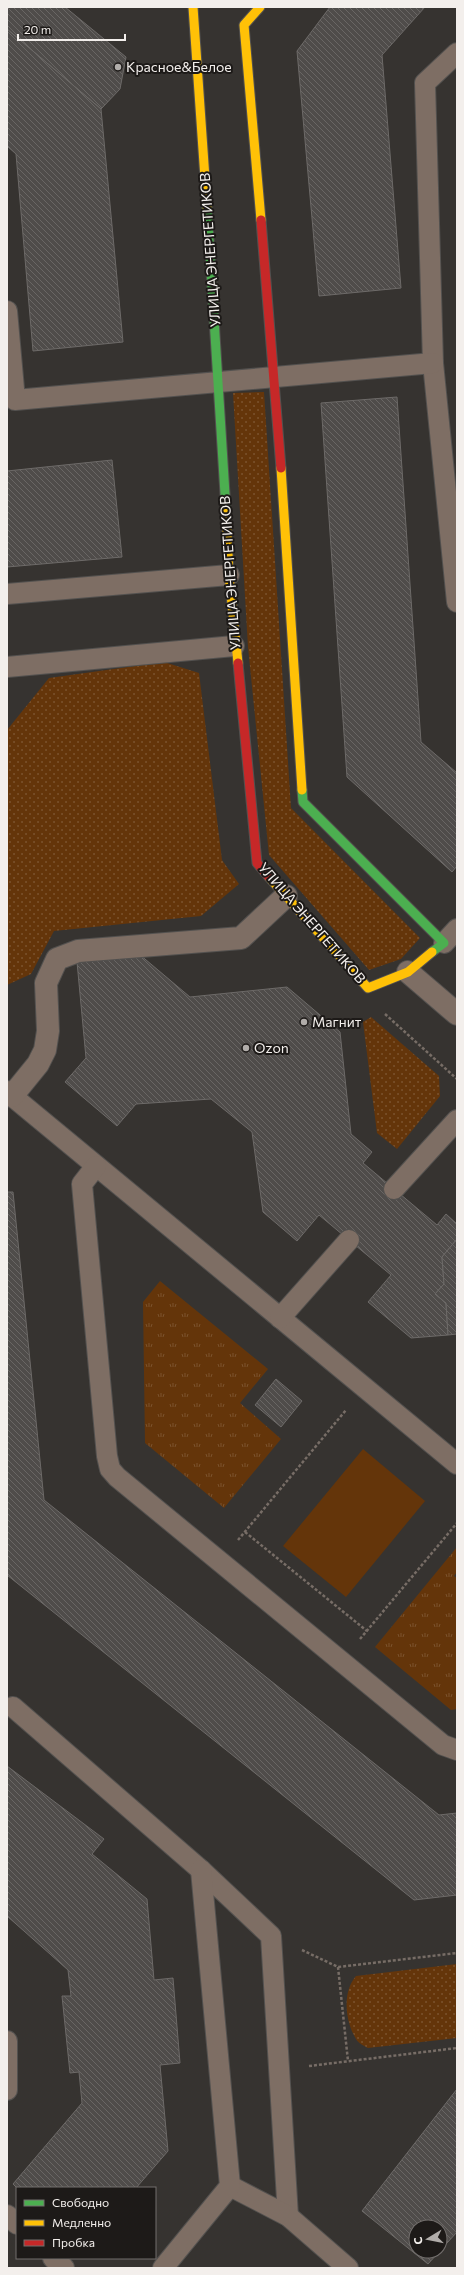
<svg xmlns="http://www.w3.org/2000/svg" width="464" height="2275" viewBox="0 0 464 2275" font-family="Commissioner,sans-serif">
<defs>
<pattern id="grass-dots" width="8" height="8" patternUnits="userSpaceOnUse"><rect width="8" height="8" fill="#64350a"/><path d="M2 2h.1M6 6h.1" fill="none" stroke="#7b532e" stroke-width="1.8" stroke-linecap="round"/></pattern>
<pattern id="park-tufts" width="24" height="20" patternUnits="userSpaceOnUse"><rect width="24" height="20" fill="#64350a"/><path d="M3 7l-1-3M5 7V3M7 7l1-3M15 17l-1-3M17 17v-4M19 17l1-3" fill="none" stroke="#7b532e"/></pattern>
<pattern id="building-back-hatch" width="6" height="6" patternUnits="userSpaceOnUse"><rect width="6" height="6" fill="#4f4c4a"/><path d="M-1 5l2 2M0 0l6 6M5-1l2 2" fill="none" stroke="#696664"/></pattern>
</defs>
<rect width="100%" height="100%" fill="#363330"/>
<!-- grass -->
<g fill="url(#grass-dots)">
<polygon points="264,392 291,808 420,938 401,959 369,970 269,855 248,647 233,393"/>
<polygon points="164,662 199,673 222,860 239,884 201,916 54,931 31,974 7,985 7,730 49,678"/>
<polygon points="371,1017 439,1076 440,1096 397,1149 377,1133 363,1022"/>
<path d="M457,1964V2038L368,2048C364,2046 358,2043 356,2039C345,2021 342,1992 356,1976Z"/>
</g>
<!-- park -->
<g fill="url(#park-tufts)">
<polygon points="160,1281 268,1369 240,1403 281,1439 224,1508 145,1443 143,1302"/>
<polygon points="457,1547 457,1572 454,1576 457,1578 457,1709 451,1710 375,1647"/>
</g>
<!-- pitch -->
<polygon fill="#64350a" points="363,1449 425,1501 346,1597 283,1546"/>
<!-- building -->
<g fill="url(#building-back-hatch)" stroke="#6d6a68" fill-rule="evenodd">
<polygon points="7,7 65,7 126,57 120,89 101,109 7,29"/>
<polygon points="330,7 425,7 382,55 401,288 319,296 297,51"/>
<polygon points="7,29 101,109 123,342 33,351 16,154 7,146"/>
<polygon points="397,397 421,742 457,773 457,866 452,872 347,777 321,403"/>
<polygon points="112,460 122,557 7,567 7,471"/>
<polygon points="139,954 190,997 287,987 340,1032 351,1134 372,1152 363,1163 437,1225 446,1214 457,1224 457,1239 442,1257 444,1284 435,1294 446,1303 448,1335 411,1338 368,1302 391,1275 319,1215 297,1241 263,1212 252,1132 211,1099 136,1104 117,1126 65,1082 86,1058 77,962"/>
<polygon points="7,1192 13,1192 44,1500 439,1815 457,1813 457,1895 414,1900 7,1575"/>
<polygon points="457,1239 457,1334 448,1335 446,1303 435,1294 444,1284 442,1257"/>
<polygon points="276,1379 302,1401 281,1427 255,1405"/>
<polygon points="7,1766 104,1839 92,1854 147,1899 154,1980 173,1978 180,2063 160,2065 168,2151 136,2188 17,2188 13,2184 82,2103 79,2072 70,2073 62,1996 71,1996 68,1970 7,1916"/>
<path d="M457,2089V2232L428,2264L362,2211ZM416,2227H440V2251H416Z"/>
</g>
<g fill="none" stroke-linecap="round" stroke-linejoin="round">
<defs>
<g id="lane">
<polyline points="457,53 425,83 433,363 457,602"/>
<polyline points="7,311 15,400 433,363"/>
<polyline points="7,594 229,575"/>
<polyline points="7,667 234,646"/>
<polyline points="444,943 457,929"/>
<polyline points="12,1096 457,1464"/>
<polyline points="96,1166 82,1184 107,1456 110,1469 117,1477 443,1745 457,1750"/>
<polyline points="394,1189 457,1120"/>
<polyline points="280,1318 349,1240"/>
<polyline points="13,1707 201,1870 271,1936 288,2216"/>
<polyline points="7,2041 7,2090"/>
<polyline points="230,2186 288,2216 348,2268"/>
<polyline points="7,2215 17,2224"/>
<polyline points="53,2258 64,2268"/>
<polyline points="163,2268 230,2186 201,1870"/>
</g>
<g id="street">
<polyline points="408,972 457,1014"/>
<polyline points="7,1092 12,1096 38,1064 45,1050 48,1031 46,983 57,959 78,951 241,938 286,896"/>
</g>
<g id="fast">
<polyline points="207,207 226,510"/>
<polyline points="302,790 303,802 444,943 432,952"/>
</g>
<g id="slow">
<polyline points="193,7 207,207"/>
<polyline points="260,7 244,25 261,220"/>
<polyline points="281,468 302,790"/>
<polyline points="226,510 229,575 238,663"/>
<polyline points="269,877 368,988 408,972 432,952"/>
</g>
<g id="jam">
<polyline points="261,220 281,468"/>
<polyline points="238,663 257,863 269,877"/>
</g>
</defs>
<!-- lane casing -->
<use href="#lane" stroke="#53514f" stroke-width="22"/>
<!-- street casing -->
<use href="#street" stroke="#53514f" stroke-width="24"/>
<!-- fast casing -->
<use href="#fast" stroke="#53514f" stroke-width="11"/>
<!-- slow casing -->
<use href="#slow" stroke="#53514f" stroke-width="11"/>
<!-- jam casing -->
<use href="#jam" stroke="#53514f" stroke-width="11"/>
<!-- path -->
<g stroke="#776d66" stroke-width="2.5" stroke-dasharray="3 2" stroke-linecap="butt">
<polyline points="385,1014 457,1079"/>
<polyline points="245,1532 367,1631"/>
<polyline points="238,1540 346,1410"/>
<polyline points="360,1639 457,1523"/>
<polyline points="302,1950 338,1967 457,1953"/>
<polyline points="338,1967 348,2061"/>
<polyline points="309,2066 457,2048"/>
</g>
<!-- lane -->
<use href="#lane" stroke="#7e6e64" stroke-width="20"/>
<!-- street -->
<use href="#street" stroke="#7e6e64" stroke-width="22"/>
<!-- fast -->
<use href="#fast" stroke="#4caf50" stroke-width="9"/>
<!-- slow -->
<use href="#slow" stroke="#ffc107" stroke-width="9"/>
<!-- jam -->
<use href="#jam" stroke="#c62828" stroke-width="9"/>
</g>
<!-- markers -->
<g fill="#b1adaa" stroke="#1d1a18" stroke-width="1.5">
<circle cx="118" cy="67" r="4"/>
<circle cx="304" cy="1022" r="4"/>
<circle cx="246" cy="1048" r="4"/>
</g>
<g text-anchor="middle" stroke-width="4" stroke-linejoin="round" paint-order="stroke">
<!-- poi labels -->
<g font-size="14" fill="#f3efec" stroke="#1d1a18" text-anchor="start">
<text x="126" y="72">Красное&amp;Белое</text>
<text x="312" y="1027">Магнит</text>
<text x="254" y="1053">Ozon</text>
</g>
<!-- street labels -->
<g font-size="14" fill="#f3efec" stroke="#1d1a18">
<text transform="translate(210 250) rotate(-94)" y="5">УЛИЦА ЭНЕРГЕТИКОВ</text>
<text transform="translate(230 573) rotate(-94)" y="5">УЛИЦА ЭНЕРГЕТИКОВ</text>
<text transform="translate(312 923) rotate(49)" y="5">УЛИЦА ЭНЕРГЕТИКОВ</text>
</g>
</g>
<!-- border -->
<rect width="464" height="2275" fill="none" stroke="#f3efec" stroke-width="16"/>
<!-- legend -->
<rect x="16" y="2187" width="140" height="72" fill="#1d1a18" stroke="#736f6d"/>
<rect x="24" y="2200" width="20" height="6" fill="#4caf50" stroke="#736f6d"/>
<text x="52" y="2207" font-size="12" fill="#f3efec">Свободно</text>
<rect x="24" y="2220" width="20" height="6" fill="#ffc107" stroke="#736f6d"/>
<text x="52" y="2227" font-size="12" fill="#f3efec">Медленно</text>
<rect x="24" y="2240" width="20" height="6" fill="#c62828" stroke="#736f6d"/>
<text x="52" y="2247" font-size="12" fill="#f3efec">Пробка</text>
<!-- north arrow -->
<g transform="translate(428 2239) rotate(260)"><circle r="19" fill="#1d1a18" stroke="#736f6d"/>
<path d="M0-3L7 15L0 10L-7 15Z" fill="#b1adaa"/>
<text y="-6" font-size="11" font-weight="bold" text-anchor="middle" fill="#f3efec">С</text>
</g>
<!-- scale -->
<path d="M18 34v6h107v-6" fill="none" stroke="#f3efec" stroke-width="2"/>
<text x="24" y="34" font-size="12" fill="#f3efec" stroke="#1d1a18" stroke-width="3" paint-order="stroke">20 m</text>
</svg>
